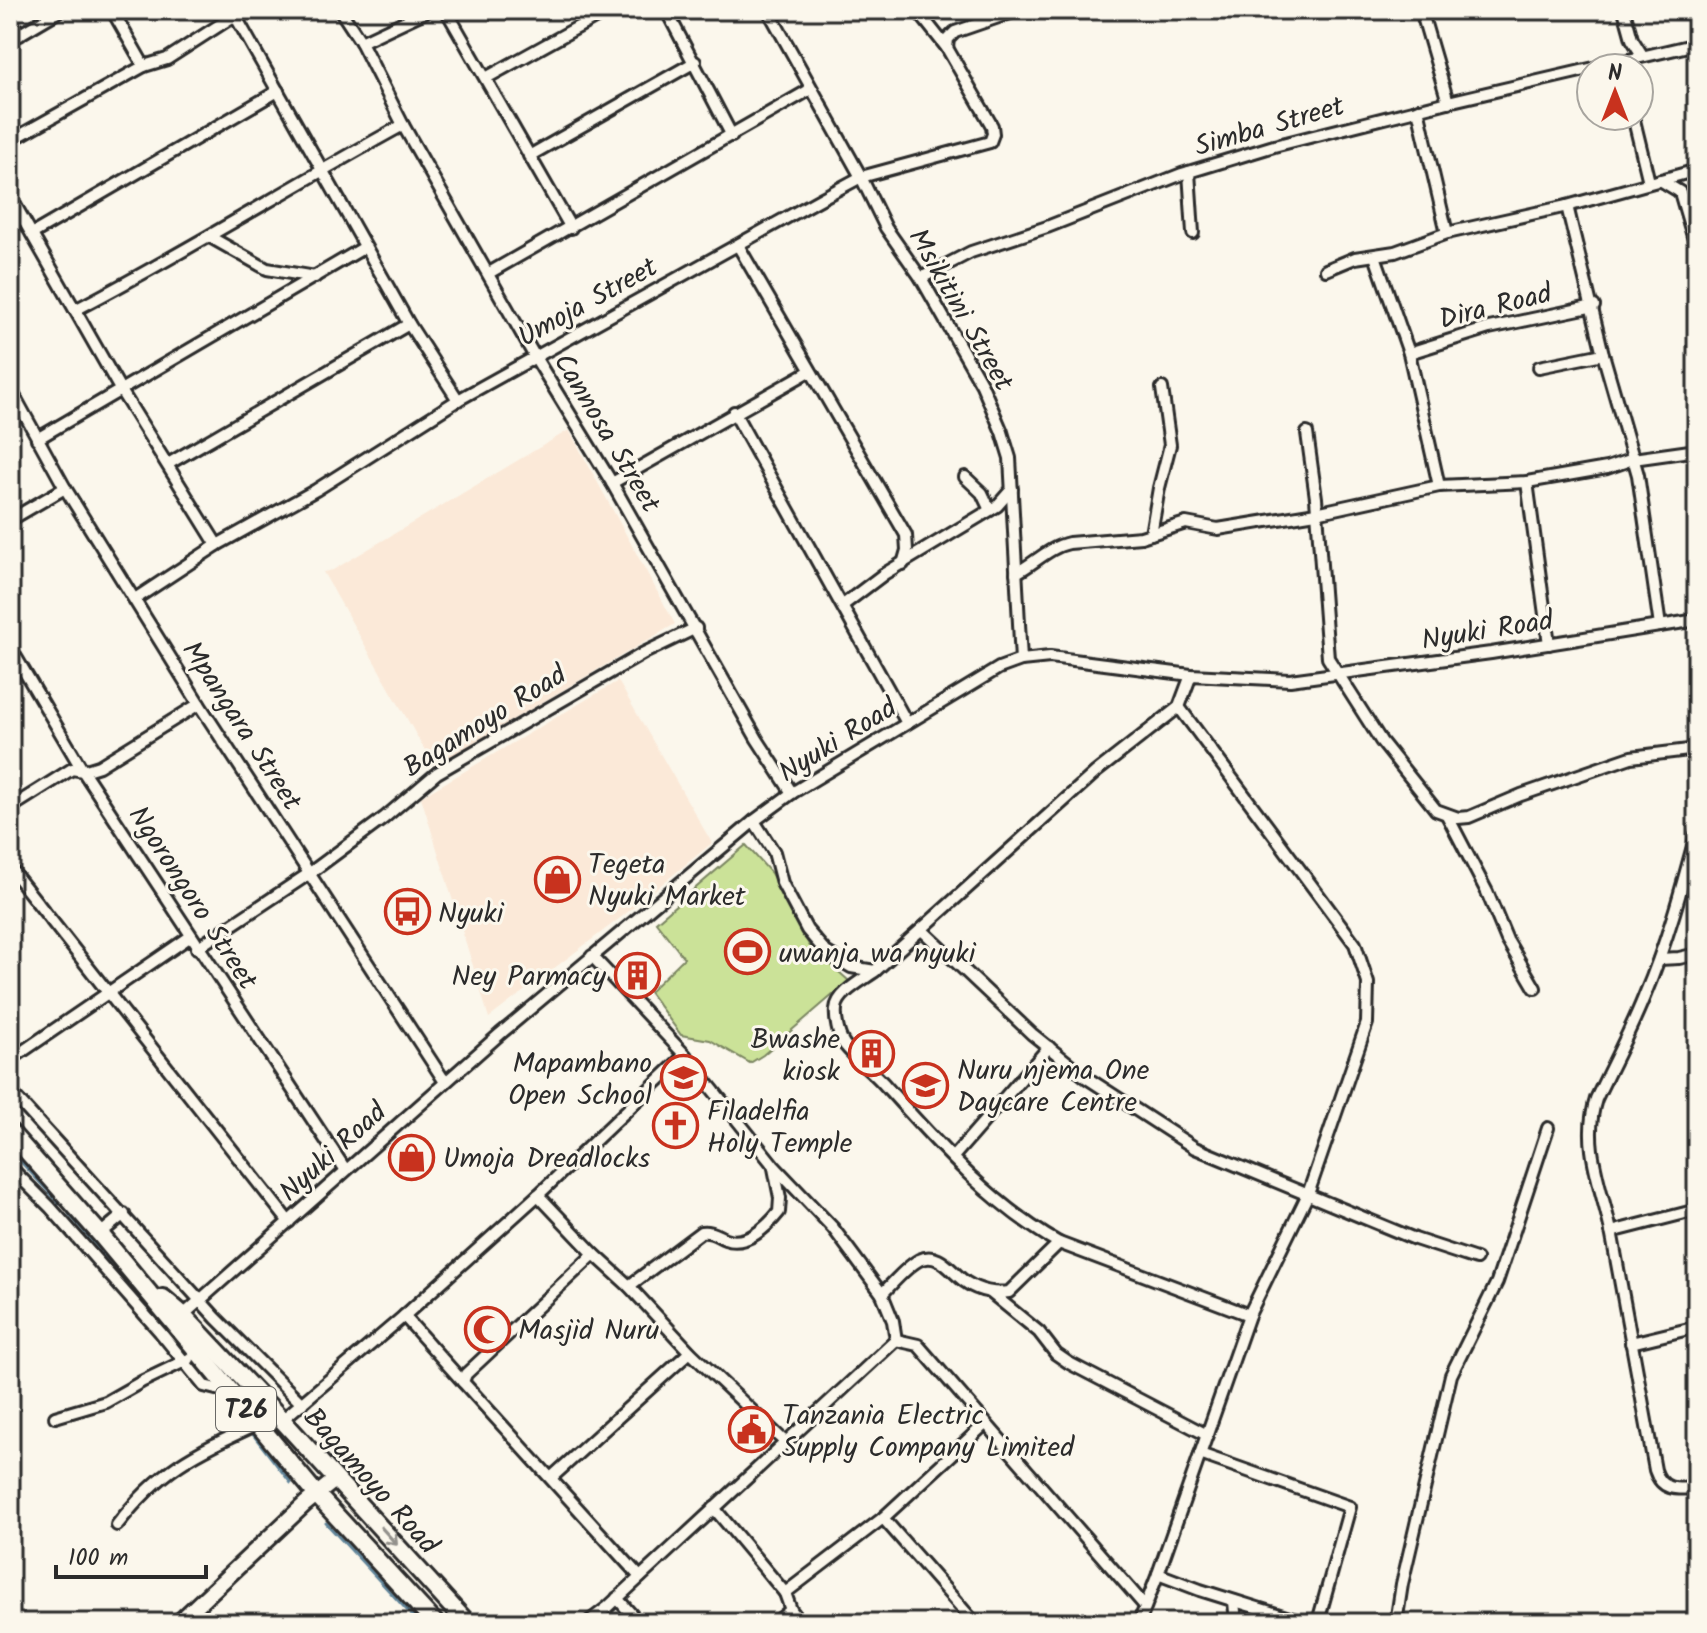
<svg xmlns="http://www.w3.org/2000/svg" width="1707" height="1633" viewBox="0 0 1707 1633" font-family="Kalam,sans-serif">
<rect width="100%" height="100%" fill="#fbf7ec"/>
<filter id="ink" filterUnits="userSpaceOnUse"><feTurbulence type="fractalNoise" baseFrequency=".0125" numOctaves="2"/><feDisplacementMap in="SourceGraphic" scale="16" xChannelSelector="R" yChannelSelector="G"/><feConvolveMatrix kernelMatrix="1 2 1 2 8 2 1 2 1" color-interpolation-filters="sRGB"/></filter>
<g filter="url(#ink)">
<!-- built -->
<g fill="#fbe9d8">
<polygon points="569,430 675,624 434,766 323,572 333,570"/>
<polygon points="618,681 712,843 624,915 489,1018 421,797"/>
</g>
<!-- green -->
<polygon fill="#cbe298" stroke="#7b8662" stroke-width="2" points="746,845 771,873 809,945 849,981 763,1055 750,1063 710,1040 681,1035 649,992 684,958 656,922"/>
<g fill="none" stroke-linecap="round" stroke-linejoin="round">
<!-- stream -->
<g stroke="#62869b" stroke-width="3">
<polyline points="10,1150 60,1204"/>
<polyline points="69,1214 189,1353"/>
<polyline points="252,1433 291,1483"/>
<polyline points="326,1523 419,1623"/>
</g>
<defs>
<g id="minor">
<polyline points="112,10 144,66"/>
<polyline points="232,10 409,324 458,400"/>
<polyline points="340,10 361,42 403,125 535,357 612,483 757,739 792,793"/>
<polyline points="446,10 571,228"/>
<polyline points="666,10 732,136"/>
<polyline points="768,10 861,177 886,228 921,278 982,385 1002,432 1010,458 1021,660"/>
<polyline points="966,10 987,21"/>
<polyline points="1421,10 1448,102"/>
<polyline points="1624,10 1632,39 1642,55"/>
<polyline points="10,17 20,35"/>
<polyline points="10,40 61,10"/>
<polyline points="361,42 429,10"/>
<polyline points="947,48 948,39 955,32 1019,10"/>
<polyline points="486,78 609,10"/>
<polyline points="1418,109 1447,233"/>
<polyline points="1633,116 1649,182"/>
<polyline points="10,141 144,66 167,59 243,10"/>
<polyline points="529,156 695,62"/>
<polyline points="1189,172 1193,233"/>
<polyline points="1660,180 1680,192 1697,250"/>
<polyline points="10,196 120,389 217,545"/>
<polyline points="1567,206 1603,354 1638,475 1660,626"/>
<polyline points="32,234 278,91"/>
<polyline points="210,237 267,269 315,277"/>
<polyline points="739,247 906,535 907,550 903,564"/>
<polyline points="1375,256 1409,353 1439,486"/>
<polyline points="1326,270 1355,258 1395,252 1447,233 1567,206 1697,170"/>
<polyline points="489,273 811,89"/>
<polyline points="921,278 971,252 1047,227 1182,174 1274,146 1448,102 1697,44"/>
<path d="M75,310C187,252 293,185 403,125"/>
<polyline points="1409,353 1489,328 1594,306"/>
<polyline points="1539,367 1603,354"/>
<polyline points="10,388 65,488 199,704 445,1082"/>
<polyline points="734,412 907,723"/>
<polyline points="1307,433 1316,498 1328,658 1381,741 1436,810 1458,818 1469,817 1521,795 1631,757 1697,749"/>
<polyline points="37,439 365,247"/>
<polyline points="168,464 409,324"/>
<polyline points="965,477 982,493 990,510"/>
<polyline points="1527,482 1549,644"/>
<polyline points="612,483 810,371"/>
<polyline points="10,520 65,488"/>
<polyline points="1151,534 1159,488 1170,445 1162,388"/>
<path d="M1016,573C1034,564 1049,547 1069,543L1141,537L1186,523L1218,529L1316,513L1439,486L1527,482L1607,468L1633,459L1697,450"/>
<polyline points="135,599 217,545 316,490 458,400 822,198 861,177 990,142 993,134 992,126 947,48 917,10"/>
<polyline points="843,605 884,574 997,506 1012,489"/>
<polyline points="10,647 83,771 345,1169"/>
<path d="M1191,675L1179,707L1096,772L875,971C863,980 837,993 836,1009C835,1019 838,1035 844,1044C855,1058 871,1070 883,1083C936,1142 990,1204 1059,1243L1249,1315"/>
<polyline points="10,808 72,769 83,771 99,766 199,704"/>
<polyline points="1447,815 1487,892 1507,940 1535,988"/>
<polyline points="754,821 774,852 782,883 807,930 826,952 851,967 875,971"/>
<path d="M1697,831C1682,887 1667,943 1644,997C1630,1032 1612,1065 1596,1099C1581,1146 1603,1190 1612,1236C1627,1314 1640,1392 1655,1470C1662,1492 1678,1489 1697,1488"/>
<polyline points="10,868 289,1222"/>
<polyline points="922,930 1032,1034 1087,1078 1195,1148 1415,1239 1476,1259"/>
<polyline points="197,948 310,873 384,818 437,773 644,653 696,628"/>
<polyline points="592,956 685,1055 774,1166 833,1228 882,1294 893,1321 896,1340"/>
<polyline points="1659,959 1679,958 1697,954"/>
<polyline points="10,1060 191,936"/>
<polyline points="10,1091 216,1318 302,1404"/>
<polyline points="953,1157 1049,1047"/>
<polyline points="10,1167 50,1207 160,1332 204,1386 232,1393"/>
<polyline points="538,1195 594,1254 629,1286 690,1352 786,1443"/>
<polyline points="1611,1232 1697,1210"/>
<polyline points="100,1234 124,1214"/>
<polyline points="594,1254 466,1374 463,1382 640,1577"/>
<path d="M629,1286L701,1232C712,1231 716,1235 725,1239C746,1247 767,1227 779,1212L780,1198L774,1168"/>
<polyline points="990,1292 1039,1332 1056,1354 1069,1363 1207,1435"/>
<path d="M882,1294C893,1283 906,1267 919,1260C940,1250 952,1274 967,1283C979,1291 995,1294 1009,1292L1059,1243"/>
<polyline points="404,1316 463,1382"/>
<polyline points="180,1318 500,1034 754,821 792,793 999,668 1021,660 1050,657 1191,675 1290,680 1491,653 1697,620"/>
<polyline points="1631,1343 1697,1327"/>
<polyline points="55,1417 106,1402 143,1381 189,1359"/>
<polyline points="282,1420 404,1316 538,1195 685,1055"/>
<polyline points="1200,1454 1350,1507 1319,1618 1322,1623"/>
<polyline points="552,1477 690,1352"/>
<polyline points="714,1508 785,1593"/>
<polyline points="883,1518 975,1623"/>
<path d="M117,1525C161,1468 195,1453 258,1424"/>
<polyline points="1158,1574 1200,1590 1299,1621"/>
<polyline points="617,1598 639,1623"/>
<polyline points="1234,1601 1236,1623"/>
<polyline points="587,1623 608,1607 896,1340 918,1345 1145,1606"/>
<polyline points="775,1623 791,1610"/>
<polyline points="801,1623 791,1610 785,1593 883,1518 985,1424"/>
<polyline points="1139,1623 1158,1574 1249,1315 1308,1194 1367,1023 1368,983 1355,944 1179,707"/>
<polyline points="1396,1623 1402,1584 1451,1375 1497,1282 1548,1128"/>
</g>
<polyline id="major" points="178,1623 305,1504 336,1479"/>
<g id="highway">
<polyline points="10,1132 100,1234 317,1495 435,1623"/>
<polyline points="163,1298 183,1315 282,1420 467,1623"/>
</g>
</defs>
<!-- minor casing -->
<use href="#minor" stroke="#2b2b2b" stroke-width="16"/>
<!-- major casing -->
<use href="#major" stroke="#2b2b2b" stroke-width="20"/>
<!-- highway casing -->
<use href="#highway" stroke="#2b2b2b" stroke-width="22"/>
<!-- minor -->
<use href="#minor" stroke="#fbf7ec" stroke-width="10"/>
<!-- major -->
<use href="#major" stroke="#fbf7ec" stroke-width="14"/>
<!-- highway -->
<use href="#highway" stroke="#fbf7ec" stroke-width="16"/>
</g>
<!-- one-way arrows -->
<defs><path id="oneway-shaft" d="M-6 0H5M1.5-3L5.5 0L1.5 3" fill="none" stroke-width="1.6" stroke-linecap="round" stroke-linejoin="round" transform="scale(2)"/></defs>
<use stroke="#93918c" href="#oneway-shaft" transform="translate(389 1536) rotate(48)"/>
</g>
<!-- icons -->
<defs>
<symbol id="shop-ring" viewBox="-11 -11 22 22"><circle r="9.5" fill="#fbf7ec" stroke="#c8321e" stroke-width="1.5"/><path d="M-5-2.5h2.3a2.7 3.5 0 0 1 5.4 0H5L5.5 6h-11ZM-1.5-2.5h3a1.5 2.3 0 0 0-3 0Z" fill="#c8321e"/></symbol>
<symbol id="bus-ring" viewBox="-11 -11 22 22"><circle r="9.5" fill="#fbf7ec" stroke="#c8321e" stroke-width="1.5"/><path d="M-5-6H5V4H4V6H2V4H-2V6H-4V4H-5ZM-3.5-4V0h7V-4ZM-3.5 1.2v1.5H-2V1.2ZM2 1.2v1.5H3.5V1.2Z" fill="#c8321e"/></symbol>
<symbol id="stadium-ring" viewBox="-11 -11 22 22"><circle r="9.5" fill="#fbf7ec" stroke="#c8321e" stroke-width="1.5"/><path d="M0-5a6.5 5 0 1 0 0 10a6.5 5 0 1 0 0-10ZM-3.5-1.8h7v3.6h-7Z" fill="#c8321e"/></symbol>
<symbol id="building-ring" viewBox="-11 -11 22 22"><circle r="9.5" fill="#fbf7ec" stroke="#c8321e" stroke-width="1.5"/><path d="M-4-6H4V6H1V3H-1V6H-4ZM-2.5-4.3h1.7v1.8h-1.7ZM.8-4.3h1.7v1.8H.8ZM-2.5-1h1.7V.8h-1.7ZM.8-1h1.7V.8H.8Z" fill="#c8321e"/></symbol>
<symbol id="school-ring" viewBox="-11 -11 22 22"><circle r="9.5" fill="#fbf7ec" stroke="#c8321e" stroke-width="1.5"/><path d="M0-5L7-2L0 1L-7-2ZM-4 1L0 2.5L4 1V4Q0 6-4 4Z" fill="#c8321e"/></symbol>
<symbol id="church-ring" viewBox="-11 -11 22 22"><circle r="9.5" fill="#fbf7ec" stroke="#c8321e" stroke-width="1.5"/><path d="M-1.2-6h2.4v3.5h3.3v2.4h-3.3V6h-2.4V-.1h-3.3v-2.4h3.3Z" fill="#c8321e"/></symbol>
<symbol id="mosque-ring" viewBox="-11 -11 22 22"><circle r="9.5" fill="#fbf7ec" stroke="#c8321e" stroke-width="1.5"/><path d="M3.5-4.9A6 6 0 1 0 3.5 4.9A5 5 0 1 1 3.5-4.9Z" fill="#c8321e"/></symbol>
<symbol id="civic-ring" viewBox="-11 -11 22 22"><circle r="9.5" fill="#fbf7ec" stroke="#c8321e" stroke-width="1.5"/><path d="M-.6-6.5H3V-4.5H.6V-3L4-1V1h2V6H-6V1h2V-1L-.6-3ZM-1.2 2.5V6h2.4V2.5Z" fill="#c8321e"/></symbol>
</defs>
<g fill-rule="evenodd">
<use href="#shop-ring" x="532" y="854" width="51" height="51"/>
<use href="#bus-ring" x="382" y="886" width="51" height="51"/>
<use href="#stadium-ring" x="722" y="926" width="51" height="51"/>
<use href="#building-ring" x="612" y="950" width="51" height="51"/>
<use href="#building-ring" x="846" y="1028" width="51" height="51"/>
<use href="#school-ring" x="658" y="1052" width="51" height="51"/>
<use href="#school-ring" x="900" y="1060" width="51" height="51"/>
<use href="#church-ring" x="650" y="1100" width="51" height="51"/>
<use href="#shop-ring" x="386" y="1132" width="51" height="51"/>
<use href="#mosque-ring" x="462" y="1304" width="51" height="51"/>
<use href="#civic-ring" x="726" y="1404" width="51" height="51"/>
</g>
<g text-anchor="middle" stroke-width="6" stroke-linejoin="round" paint-order="stroke">
<!-- shield labels -->
<rect fill="#fbf7ec" stroke="#696865" stroke-width="2" x="216" y="1387" width="60" height="44" rx="6"/>
<g font-size="26" font-weight="bold" fill="#2b2b2b">
<text x="246" y="1418">T26</text>
</g>
<!-- street labels -->
<g font-size="28" fill="#2b2b2b" stroke="#fbf7ec">
<text transform="translate(1269 125) rotate(-16)" y="10">Simba Street</text>
<text transform="translate(587 301) rotate(-29)" y="10">Umoja Street</text>
<text transform="translate(1495 305) rotate(-14)" y="10">Dira Road</text>
<text transform="translate(962 309) rotate(60)" y="10">Msikitini Street</text>
<text transform="translate(608 432) rotate(59)" y="10">Cannosa Street</text>
<text transform="translate(1487 629) rotate(-9)" y="10">Nyuki Road</text>
<text transform="translate(484 720) rotate(-32)" y="10">Bagamoyo Road</text>
<text transform="translate(243 725) rotate(57)" y="10">Mpangara Street</text>
<text transform="translate(837 739) rotate(-32)" y="10">Nyuki Road</text>
<text transform="translate(194 897) rotate(57)" y="10">Ngorongoro Street</text>
<text transform="translate(332 1151) rotate(-42)" y="10">Nyuki Road</text>
<text transform="translate(372 1480) rotate(48)" y="10">Bagamoyo Road</text>
</g>
<!-- poi labels -->
<g font-size="28" fill="#2b2b2b" stroke="#fbf7ec" text-anchor="start">
<text x="588" y="873">Tegeta<tspan x="588" dy="32">Nyuki Market</tspan></text>
<text x="438" y="922">Nyuki</text>
<text x="779" y="962">uwanja wa nyuki</text>
<text x="606" y="985" text-anchor="end">Ney Parmacy</text>
<text x="840" y="1048" text-anchor="end">Bwashe<tspan x="840" dy="32">kiosk</tspan></text>
<text x="652" y="1072" text-anchor="end">Mapambano<tspan x="652" dy="32">Open School</tspan></text>
<text x="957" y="1079">Nuru njema One<tspan x="957" dy="32">Daycare Centre</tspan></text>
<text x="707" y="1120">Filadelfia<tspan x="707" dy="32">Holy Temple</tspan></text>
<text x="443" y="1167">Umoja Dreadlocks</text>
<text x="518" y="1339">Masjid Nuru</text>
<text x="782" y="1424">Tanzania Electric<tspan x="782" dy="32">Supply Company Limited</tspan></text>
</g>
</g>
<!-- margin -->
<rect width="1707" height="1633" fill="none" stroke="#fbf7ec" stroke-width="40"/>
<rect x="20" y="20" width="1667" height="1593" fill="none" stroke="#2b2b2b" stroke-width="3" filter="url(#ink)"/>
<!-- north arrow -->
<g transform="translate(1615 92)"><circle r="38" fill="#fbf7ec" stroke="#a8a59f" stroke-width="2"/>
<path d="M0-6L14 30L0 20L-14 30Z" fill="#c8321e"/>
<text y="-12" font-size="22" font-weight="bold" text-anchor="middle" fill="#2b2b2b">N</text>
</g>
<!-- scale -->
<path d="M56 1565v12h150v-12" fill="none" stroke="#2b2b2b" stroke-width="4"/>
<text x="68" y="1565" font-size="24" fill="#2b2b2b" stroke="#fbf7ec" stroke-width="6" paint-order="stroke">100 m</text>
</svg>
